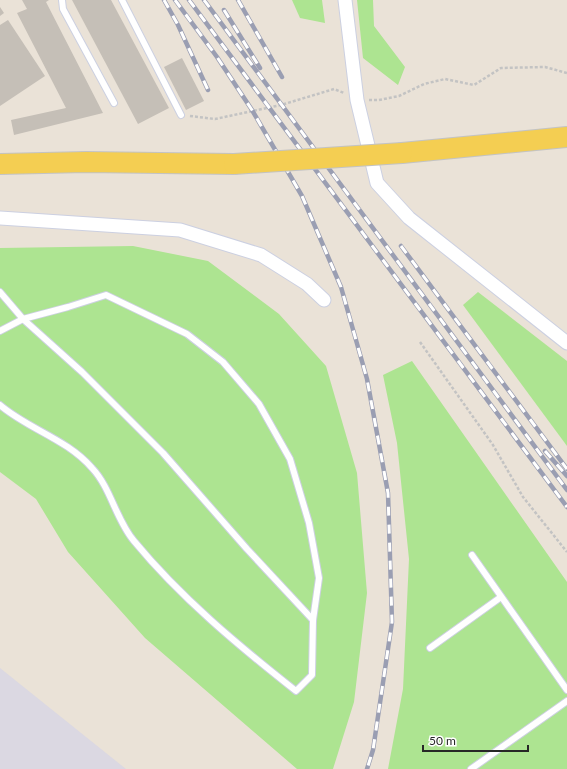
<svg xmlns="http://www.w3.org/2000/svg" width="567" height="769" viewBox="0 0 567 769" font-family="Lato,sans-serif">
<rect width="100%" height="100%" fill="#eae2d7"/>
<!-- industrial -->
<polygon fill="#dbd8e2" points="0,668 126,769 0,769"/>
<!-- green -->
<g fill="#ade491">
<polygon points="292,0 322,0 325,23 300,18"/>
<polygon points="357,0 373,0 374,26 405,67 398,85 363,58"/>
<polygon points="133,246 208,261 279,314 326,366 357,473 367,593 354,702 333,769 297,769 145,638 68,552 36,499 0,472 0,248"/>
<polygon points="478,292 567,361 567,446 463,305"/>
<polygon points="412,361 567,582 567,769 388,769 403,689 409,559 397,443 383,375"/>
</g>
<!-- building -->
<g fill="#c5bfb7">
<polygon points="22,0 49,0 46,2 103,113 14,135 11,120 66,108 17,13 27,9"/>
<polygon points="72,0 111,0 169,108 138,124"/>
<polygon points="0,7 4,13 0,16"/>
<polygon points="8,20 45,76 0,106 0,25"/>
<polygon points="182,58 204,101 186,110 164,67"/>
</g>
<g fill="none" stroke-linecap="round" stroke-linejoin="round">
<defs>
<g id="lane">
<polyline points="62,0 63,9 114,103"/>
<polyline points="122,0 181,115"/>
<polyline points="0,292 23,319 82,372 163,453 247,549 313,620"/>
<path d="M0,331L23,319L68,307L106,295L187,334L223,362L259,404L290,459L309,523L319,578L313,620L312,675L296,691C239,646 181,598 134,541C116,520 111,488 92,468C67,439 28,429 0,405"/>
<polyline points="472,555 567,690"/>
<polyline points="430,648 501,597"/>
<polyline points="471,769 567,701"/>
</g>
<g id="street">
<polyline points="345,0 357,100 377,183 409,218 567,343"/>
<polyline points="0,218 180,230 261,255 307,284 324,300"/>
</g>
<g id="primary">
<polyline points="402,153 567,137"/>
<polyline points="0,164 86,162 234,164"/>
</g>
</defs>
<!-- lane casing -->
<use href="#lane" stroke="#ccd0e1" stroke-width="8"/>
<!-- street casing -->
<use href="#street" stroke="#ccd0e1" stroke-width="15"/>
<!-- primary casing -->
<use href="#primary" stroke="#c3c3c3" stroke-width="22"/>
<!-- path -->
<g stroke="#c3c3c3" stroke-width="2.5" stroke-dasharray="3 2" stroke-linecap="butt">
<polyline points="369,100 379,100 399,96 424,84 445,79 474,85 501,68 545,67 567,73"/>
<polyline points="190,116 215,119 281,105 334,89 344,93"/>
<polyline points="420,342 493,445 523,497 567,552"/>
</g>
<!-- lane -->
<use href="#lane" stroke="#fff" stroke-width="6"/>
<!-- street -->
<use href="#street" stroke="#fff" stroke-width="13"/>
<!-- primary -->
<use href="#primary" stroke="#f4ce52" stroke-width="20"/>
<defs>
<g id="rail">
<polyline points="164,0 178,25 208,90"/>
<polyline points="175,0 217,57 252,110 302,196 341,287 367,379 388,493 392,622 373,750 367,769"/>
<polyline points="189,0 567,507"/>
<polyline points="204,0 567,490"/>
<polyline points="238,0 282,77"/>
<polyline points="224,10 260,68"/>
<polyline points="401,246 567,469"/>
<polyline points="545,451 567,476"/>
</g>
</defs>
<!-- rail casing -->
<use href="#rail" stroke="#9a9eb2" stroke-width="4.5"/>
<!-- rail -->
<use href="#rail" stroke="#fff" stroke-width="3" stroke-dasharray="9" stroke-linecap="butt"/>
<defs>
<polyline id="primary-bridge" points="234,164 402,153"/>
</defs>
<!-- primary-bridge casing -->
<use href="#primary-bridge" stroke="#c3c3c3" stroke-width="22" stroke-linecap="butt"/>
<!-- primary-bridge -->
<use href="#primary-bridge" stroke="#f4ce52" stroke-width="20"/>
</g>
<!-- scale -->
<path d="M423 745v6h105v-6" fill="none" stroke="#272727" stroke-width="2"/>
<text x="429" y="745" font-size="12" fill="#272727" stroke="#ffffff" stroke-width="3" paint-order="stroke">50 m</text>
</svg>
